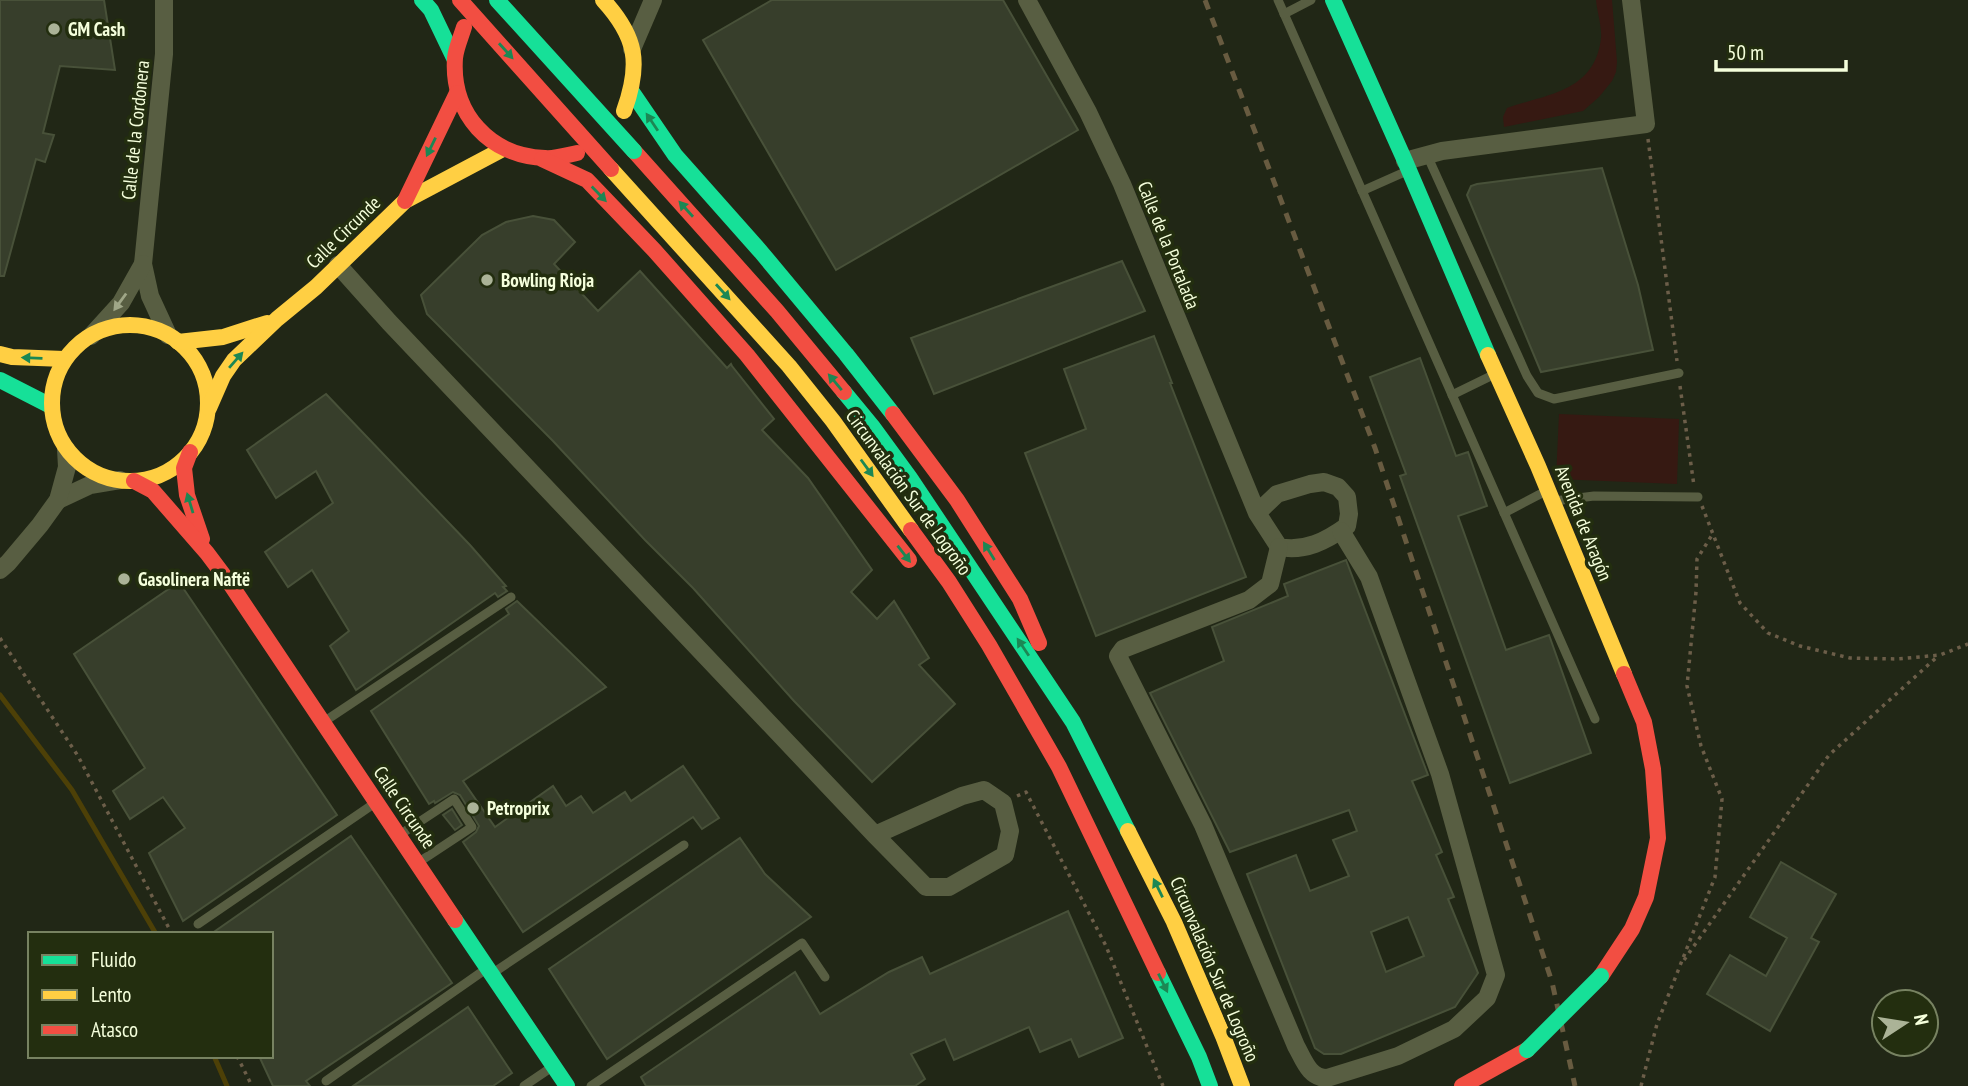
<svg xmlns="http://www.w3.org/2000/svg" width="1968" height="1086" viewBox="0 0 1968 1086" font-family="'PT Sans Narrow',sans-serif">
<rect width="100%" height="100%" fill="#212716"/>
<!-- green -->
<g fill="#361912">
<path d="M1596,0H1612L1617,62L1616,72L1612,81L1599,97L1583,111L1504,127L1503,117L1507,108C1547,94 1595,92 1601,38C1602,26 1597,12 1596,0Z"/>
<polygon points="1559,414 1679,419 1677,484 1556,479"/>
</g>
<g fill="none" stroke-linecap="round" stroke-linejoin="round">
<!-- stream -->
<g stroke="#4d4007" stroke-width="5">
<polyline points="0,695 72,790 156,934"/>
<polyline points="214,1056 227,1086"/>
</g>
</g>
<!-- building -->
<g fill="#373e2b" stroke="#485139" stroke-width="2" fill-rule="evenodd">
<polygon points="0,0 104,0 115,70 60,66 43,133 54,135 45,162 36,159 4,276 0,276"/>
<polygon points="772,0 1003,0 1078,130 836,270 703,40"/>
<polygon points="1602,168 1638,285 1653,350 1541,372 1467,195 1471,186 1477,184"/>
<polygon points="533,216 554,220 575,242 554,264 598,311 640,271 727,368 731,364 732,366 774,419 762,430 808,478 872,570 851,592 877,619 894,601 929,658 919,665 955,704 872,782 794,701 693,588 645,540 553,441 427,314 421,295 482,235 506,222"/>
<polygon points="1122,261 1145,311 934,394 911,338"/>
<polygon points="1154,336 1172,383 1170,383 1246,577 1096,636 1025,453 1086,429 1064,369"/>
<polygon points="1420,358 1456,456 1468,452 1487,506 1458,516 1506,650 1549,635 1591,753 1510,783 1400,476 1406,474 1370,377"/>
<polygon points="326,394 470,545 506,586 503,587 507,591 498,597 495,593 356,690 330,646 349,631 312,570 288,587 265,552 333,503 316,471 276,498 247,450"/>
<path d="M1346,560L1428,775L1412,781L1442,852L1436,855L1454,897L1448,899L1478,973L1455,1007L1341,1054H1324L1315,1048L1247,874L1296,855L1310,891L1349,876L1333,840L1357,831L1349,810L1230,852L1150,693L1224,661L1212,627L1288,596L1284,584ZM1408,917L1424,956L1386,972L1371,932Z"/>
<polygon points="179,582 337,815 183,921 149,853 185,828 163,797 130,819 113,791 145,768 74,654"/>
<polygon points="517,601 606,687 463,781 495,827 553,786 566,806 581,796 593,813 625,792 631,801 683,766 719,818 702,829 693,817 523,932 463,842 476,832 479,826 460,795 453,792 435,803 434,801 429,804 371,711 509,614 506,609"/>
<polygon points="452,809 462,825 455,830 443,815"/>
<polygon points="351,836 452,983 306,1081 310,1086 273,1086 259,1056 271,1056 271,934 211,934"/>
<polygon points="740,838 765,874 811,917 607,1059 549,969"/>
<polygon points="1781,862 1836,894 1811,938 1819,942 1770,1031 1707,994 1730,955 1766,976 1787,938 1750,917"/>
<polygon points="1068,911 1123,1038 1079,1057 1071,1039 1040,1052 1029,1027 954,1060 945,1039 911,1054 925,1079 915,1086 646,1086 641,1077 795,972 820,1014 889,972 922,957 930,974"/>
<polygon points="468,1007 512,1073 493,1086 353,1086"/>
</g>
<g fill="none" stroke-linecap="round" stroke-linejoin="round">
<!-- path -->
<g stroke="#6c5e49" stroke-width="3.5" stroke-dasharray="3.5 5" stroke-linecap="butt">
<polyline points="1648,139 1677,361"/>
<polyline points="1680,386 1694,486"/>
<polyline points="1702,506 1740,603 1768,633 1800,646 1850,658 1897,659 1940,655 1968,644"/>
<polyline points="0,638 78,756 172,934"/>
<polyline points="1017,796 1026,792 1106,946 1163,1086"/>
<polyline points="1684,960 1829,755 1938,656"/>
<polyline points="237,1056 252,1086"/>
<polyline points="1641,1086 1657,1024 1715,877 1722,799 1701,746 1687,686 1696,592 1697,559 1712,535"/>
</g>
<!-- lane -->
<g stroke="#585e42" stroke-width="9">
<polyline points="1278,0 1595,719"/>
<polyline points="1284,14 1311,0"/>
<polyline points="1427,155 1527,376 1538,393 1554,399 1679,373"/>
<polyline points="1362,191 1407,171"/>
<polyline points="1452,395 1495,374"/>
<polyline points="1554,501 1594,496 1698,497"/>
<polyline points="1504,513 1546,491"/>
<polyline points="325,721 511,597"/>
<polyline points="401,834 454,799 472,827 419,862"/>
<polyline points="198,924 375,803"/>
<polyline points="493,973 684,845"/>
<polyline points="326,1081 486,969"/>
<polyline points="524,1086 552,1067"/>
<polyline points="591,1086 802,943 825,977"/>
</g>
<!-- street -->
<g stroke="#585e42" stroke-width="18">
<polyline points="164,0 164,54 143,264 150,296 168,335"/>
<path d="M1027,0L1088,112L1122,184L1257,513L1279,547C1305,552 1326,541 1347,526L1349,514L1347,497L1338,487L1324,482L1310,484L1277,494L1257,513"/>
<polyline points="632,49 653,0"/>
<polyline points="1405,161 1442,151 1646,124 1631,0"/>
<polyline points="338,265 389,322 875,835 926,887 949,887 1005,855 1010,831 1003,803 984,790 962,796 875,835"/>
<polyline points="91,336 121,303 143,264"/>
<polyline points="58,500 90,485 120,480"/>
<path d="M1279,547L1270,584L1249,600L1123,649L1118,656L1203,825L1296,1046C1304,1060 1309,1078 1327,1078L1398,1056L1454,1029L1487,998L1496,975L1440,774L1369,577L1341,531"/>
<polyline points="0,570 8,563 40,525 58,500 67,467 66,449"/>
</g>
<!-- fast -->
<g stroke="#16e098" stroke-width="16">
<polyline points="422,0 431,10 454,58"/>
<polyline points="1333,0 1405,161 1488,355"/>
<polyline points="632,92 675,155 761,252 846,354 893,414"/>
<polyline points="0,380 51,406"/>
<polyline points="844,392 872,426 910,478 1073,722 1128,831"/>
<polyline points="455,920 567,1086"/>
<polyline points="1158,973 1199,1057 1210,1086"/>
</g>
<!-- slow -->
<g stroke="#ffcf43" stroke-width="16">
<path d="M603,0C637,37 641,64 624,111"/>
<polyline points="611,169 789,366 833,421 911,530"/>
<circle cx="130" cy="403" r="78"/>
<polyline points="178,342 223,337 267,323"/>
<polyline points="0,354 12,357 64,359"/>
<polyline points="1488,355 1538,466 1624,674"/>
<polyline points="209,408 223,376 234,360 277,319 316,287 405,201 503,149"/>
<polyline points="1128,831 1174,922 1223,1036 1242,1086"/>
</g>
<!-- jam -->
<g stroke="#f24e42" stroke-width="16">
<path d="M464,27C461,37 456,48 455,58C451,114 490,156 545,158C555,159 567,155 577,153"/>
<polyline points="634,151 777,311 844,392"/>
<polyline points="542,159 587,180 654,250 747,355 909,560"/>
<polyline points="405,201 457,93"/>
<polyline points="893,414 957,500 1020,599 1039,643"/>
<polyline points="190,452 184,468 187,495 202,539"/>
<polyline points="134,481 153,491 207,553 231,585 455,920"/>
<polyline points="911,530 949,582 989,645 1059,767 1158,973"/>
<polyline points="1601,976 1632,929 1646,897 1658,838 1653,769 1644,722 1624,674"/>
<polyline points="1462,1086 1527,1050"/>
</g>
<!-- rail -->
<polyline stroke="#685b40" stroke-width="5" stroke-dasharray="10 9" stroke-linecap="butt" points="1205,0 1375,448 1552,982 1575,1086"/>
<!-- fast-bridge -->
<g stroke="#16e098" stroke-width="16">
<polyline points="497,0 634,151"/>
<polyline points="1527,1050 1601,976"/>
</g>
<!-- jam-bridge -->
<polyline stroke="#f24e42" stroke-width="16" points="460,0 611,169"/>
</g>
<!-- one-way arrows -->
<defs><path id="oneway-solid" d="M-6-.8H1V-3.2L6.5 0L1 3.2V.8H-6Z" transform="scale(1.75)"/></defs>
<g fill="#1c8754">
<use href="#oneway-solid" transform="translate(506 51) rotate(48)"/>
<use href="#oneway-solid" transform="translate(652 122) rotate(-124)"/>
<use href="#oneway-solid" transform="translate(431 147) rotate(116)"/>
<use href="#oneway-solid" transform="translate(599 194) rotate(46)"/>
<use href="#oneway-solid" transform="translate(686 209) rotate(-132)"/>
<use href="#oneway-solid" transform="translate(723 292) rotate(48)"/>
<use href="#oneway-solid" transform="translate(32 358) rotate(-178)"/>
<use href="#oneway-solid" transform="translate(236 360) rotate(-49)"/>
<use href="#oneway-solid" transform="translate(835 382) rotate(-130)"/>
<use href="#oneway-solid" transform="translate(867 468) rotate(54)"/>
<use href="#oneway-solid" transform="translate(190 503) rotate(-107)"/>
<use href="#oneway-solid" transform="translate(989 551) rotate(-122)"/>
<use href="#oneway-solid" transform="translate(904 554) rotate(52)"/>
<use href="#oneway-solid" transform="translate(1023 647) rotate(-124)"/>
<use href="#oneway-solid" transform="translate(1158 888) rotate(-116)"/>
<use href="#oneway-solid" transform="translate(1163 983) rotate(64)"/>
</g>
<use fill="#9fa687" href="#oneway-solid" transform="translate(120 302) rotate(126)"/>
<!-- markers -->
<g fill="#abb397" stroke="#232e0f" stroke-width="2.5">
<circle cx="54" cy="29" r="7"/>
<circle cx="487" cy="280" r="7"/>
<circle cx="124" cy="579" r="7"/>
<circle cx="473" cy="808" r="7"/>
</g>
<g text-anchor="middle" stroke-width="7" stroke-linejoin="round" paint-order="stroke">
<!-- poi labels -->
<g font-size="19" font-weight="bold" fill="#f5ffdc" stroke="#232e0f" text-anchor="start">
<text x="68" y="36">GM Cash</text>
<text x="501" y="287">Bowling Rioja</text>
<text x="138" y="586">Gasolinera Naftë</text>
<text x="487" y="815">Petroprix</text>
</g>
<!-- street labels -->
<g font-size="19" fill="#f5ffdc" stroke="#232e0f">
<text transform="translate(135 130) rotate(-84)" y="7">Calle de la Cordonera</text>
<text transform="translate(343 232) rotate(-44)" y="7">Calle Circunde</text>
<text transform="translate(1169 245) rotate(68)" y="7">Calle de la Portalada</text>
<text transform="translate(909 492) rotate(54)" y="7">Circunvalación Sur de Logroño</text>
<text transform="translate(1584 523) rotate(68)" y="7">Avenida de Aragón</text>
<text transform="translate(405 807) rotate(56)" y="7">Calle Circunde</text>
<text transform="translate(1215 969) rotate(67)" y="7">Circunvalación Sur de Logroño</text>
</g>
</g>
<!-- legend -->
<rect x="28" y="932" width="245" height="126" fill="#232e0f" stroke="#778261" stroke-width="2"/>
<rect x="42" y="955" width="35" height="10" fill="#16e098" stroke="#778261" stroke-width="2"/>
<text x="91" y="967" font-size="21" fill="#f5ffdc">Fluido</text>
<rect x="42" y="990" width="35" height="10" fill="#ffcf43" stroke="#778261" stroke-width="2"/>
<text x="91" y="1002" font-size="21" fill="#f5ffdc">Lento</text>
<rect x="42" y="1025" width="35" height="10" fill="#f24e42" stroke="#778261" stroke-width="2"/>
<text x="91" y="1037" font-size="21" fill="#f5ffdc">Atasco</text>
<!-- north arrow -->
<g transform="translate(1905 1023) rotate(78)"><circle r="33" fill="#232e0f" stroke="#778261" stroke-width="2"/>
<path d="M0-5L12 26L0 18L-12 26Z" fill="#abb397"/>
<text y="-10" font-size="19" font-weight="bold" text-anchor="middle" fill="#f5ffdc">N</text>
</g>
<!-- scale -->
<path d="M1716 60v10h130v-10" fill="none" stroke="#f5ffdc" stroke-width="3.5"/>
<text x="1727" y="60" font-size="21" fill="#f5ffdc" stroke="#232e0f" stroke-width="5" paint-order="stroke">50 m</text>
</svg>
